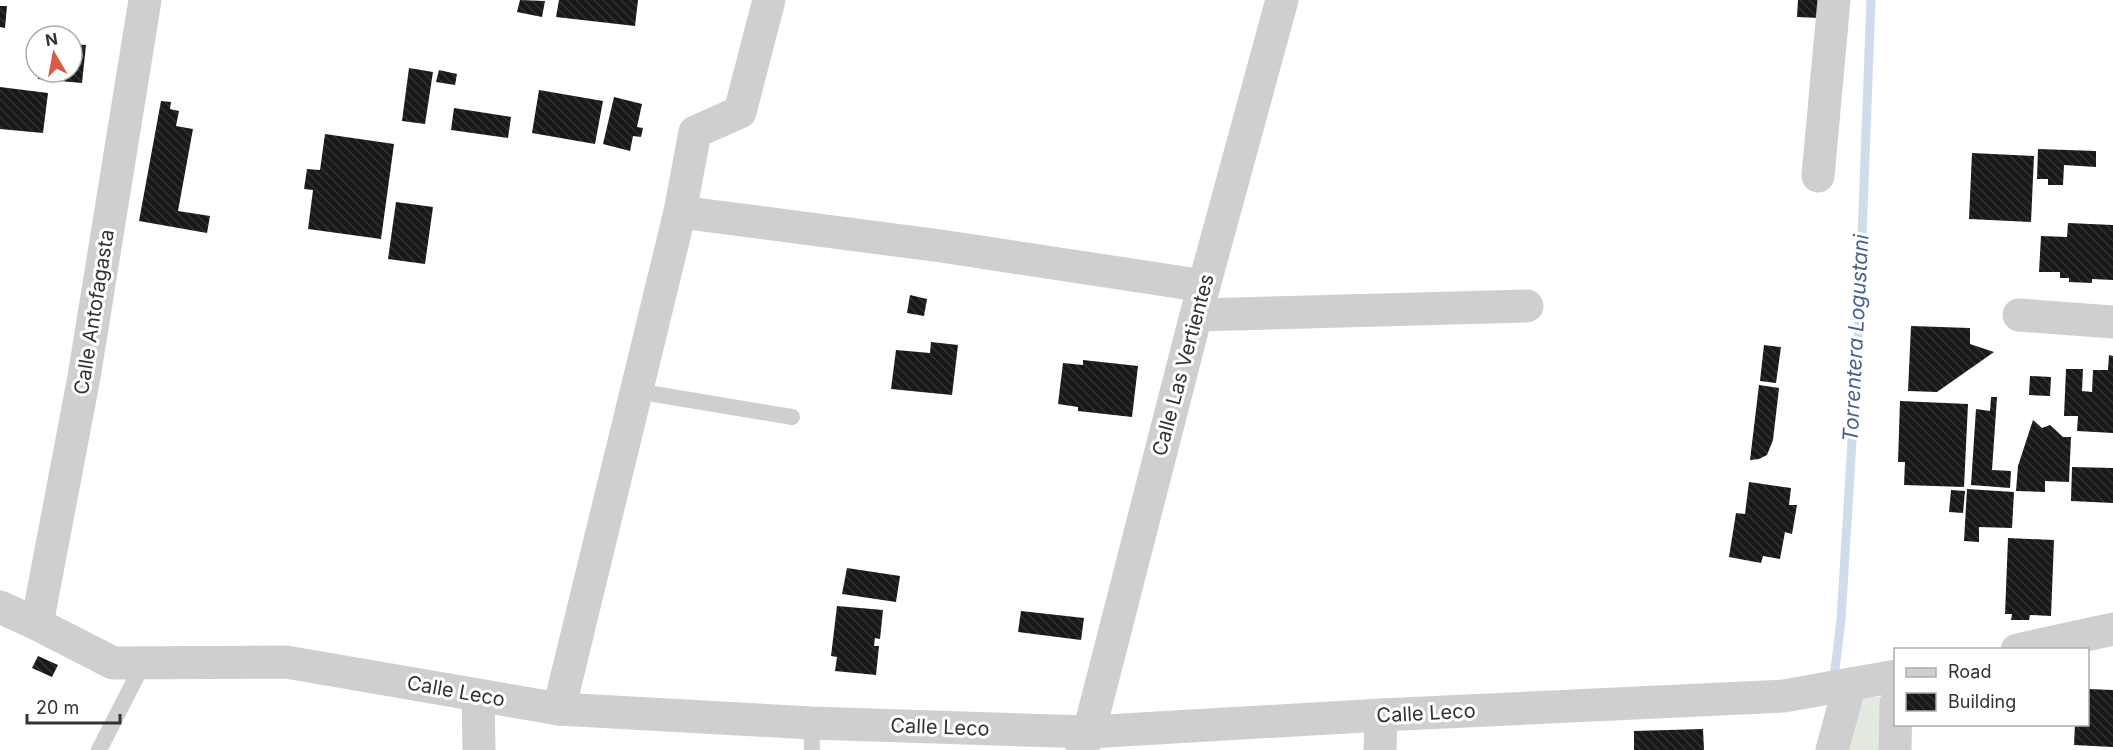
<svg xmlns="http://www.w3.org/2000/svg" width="2113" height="750" viewBox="0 0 2113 750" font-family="Inter,sans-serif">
<defs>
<pattern id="building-back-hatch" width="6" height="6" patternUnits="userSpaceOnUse" patternTransform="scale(1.5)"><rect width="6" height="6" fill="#191919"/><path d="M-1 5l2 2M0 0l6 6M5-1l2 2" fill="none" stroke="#323232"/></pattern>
</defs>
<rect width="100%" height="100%" fill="#fff"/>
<!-- green -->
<polygon fill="#e3eadf" points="1863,695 1882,697 1882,750 1848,750"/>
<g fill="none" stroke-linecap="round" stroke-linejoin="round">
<!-- stream -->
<polyline stroke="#d0dbeb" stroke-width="9" points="1834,677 1841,620 1858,343 1871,0"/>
</g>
<!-- building -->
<g fill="url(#building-back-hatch)">
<polygon points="520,0 545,1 542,17 517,12"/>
<polygon points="559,0 638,0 635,26 556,17"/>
<polygon points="1798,0 1820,0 1819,18 1797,17"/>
<polygon points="0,6 7,6 5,28 0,27"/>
<polygon points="72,44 86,45 82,83 38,79 38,72 72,72"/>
<polygon points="409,68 433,72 425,124 402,121"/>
<polygon points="439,70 457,74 455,85 436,82"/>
<polygon points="0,87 48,93 43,133 0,129"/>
<polygon points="539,90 603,101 595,144 532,133"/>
<polygon points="614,97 642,104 637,127 643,128 641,137 633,136 630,151 603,144"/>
<polygon points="161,101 171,102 170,109 179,111 176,126 193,129 178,211 210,216 207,233 139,221"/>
<polygon points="454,108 511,117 508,138 451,130"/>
<polygon points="325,134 394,144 381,239 308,229 313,190 304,189 307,169 320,170"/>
<polygon points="2038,149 2096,151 2096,167 2064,165 2063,185 2048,185 2048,179 2037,179"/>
<polygon points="1972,153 2034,156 2031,222 1969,219"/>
<polygon points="396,202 433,207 425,264 388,259"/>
<polygon points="2068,223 2113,225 2113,280 2092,279 2092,283 2069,282 2069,278 2060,278 2060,272 2039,272 2041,236 2067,237"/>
<polygon points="910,295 927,299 924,316 907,313"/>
<polygon points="1911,326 1970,328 1970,344 1994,352 1937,392 1908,391"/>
<polygon points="931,342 958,345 952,395 891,389 896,350 930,353"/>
<polygon points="1764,345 1781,347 1776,383 1760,381"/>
<polygon points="2109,355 2113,356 2113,433 2077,431 2078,416 2064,416 2066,369 2083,369 2082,391 2092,392 2093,370 2108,370"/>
<polygon points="1083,360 1138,366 1132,417 1078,411 1078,407 1058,404 1063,363 1083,365"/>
<polygon points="2030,376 2051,377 2050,396 2029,395"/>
<polygon points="1759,385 1779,388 1773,440 1767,455 1759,459 1750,460"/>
<polygon points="1991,397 1997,397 1992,470 2011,471 2010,488 1971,485 1976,409 1990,411"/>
<polygon points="1900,401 1968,404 1964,487 1904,485 1905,462 1898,462"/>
<polygon points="2033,420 2042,428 2050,425 2063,437 2071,437 2069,482 2045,481 2045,492 2016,491 2018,466"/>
<polygon points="2072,467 2113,468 2113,503 2071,501"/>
<polygon points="1749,482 1791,488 1789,505 1797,505 1792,534 1785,532 1780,559 1763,556 1761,563 1729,557 1736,513 1745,514"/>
<polygon points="1967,489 2014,492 2012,528 1979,527 1979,542 1964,541"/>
<polygon points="1951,490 1965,491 1963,513 1949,512"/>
<polygon points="2008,538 2054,540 2051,616 2030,615 2029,620 2011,620 2012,614 2005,614"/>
<polygon points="847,568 900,576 896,602 842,594"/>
<polygon points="837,606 883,610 880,639 875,638 874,646 879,646 876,675 835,671 837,657 831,656"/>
<polygon points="1021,611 1084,618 1081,640 1018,632"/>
<polygon points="38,656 58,665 52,677 32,668"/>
<polygon points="2088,689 2113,690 2113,747 2074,745 2075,724 2088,724"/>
<polygon points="1703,729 1704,750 1634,750 1634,731"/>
</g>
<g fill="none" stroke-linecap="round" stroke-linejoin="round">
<!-- service -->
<g stroke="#cfcfcf" stroke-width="16">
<polyline points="636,391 792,417"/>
<polyline points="811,723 812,750"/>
<polyline points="99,750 144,662"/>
</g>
<!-- minor -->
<g stroke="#cfcfcf" stroke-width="33">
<polyline points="1818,176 1834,0"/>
<polyline points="680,212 941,246 1204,286"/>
<polyline points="1196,315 1527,306"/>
<polyline points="2019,315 2113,322"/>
<polyline points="0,607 37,624 113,663 286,662 559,709 811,723 1089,732 1381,715 1784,696 1896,676"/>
<polyline points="37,624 84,377 145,0"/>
<polyline points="2017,650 2113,629"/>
<polyline points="478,695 479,750"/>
<polyline points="559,709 680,212 695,132 740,112 769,0"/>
<polyline points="1082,750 1089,732 1196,315 1282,0"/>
<polyline points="1380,750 1381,715"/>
<polyline points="1832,750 1850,684"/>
<polyline points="1895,750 1896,703"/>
</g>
</g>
<g text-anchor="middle" stroke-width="6" stroke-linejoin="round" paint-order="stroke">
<!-- street labels -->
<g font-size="20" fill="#323232" stroke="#fff">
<text transform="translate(94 312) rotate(-81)" y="7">Calle Antofagasta</text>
<text transform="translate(1183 365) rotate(-75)" y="7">Calle Las Vertientes</text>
<text transform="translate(456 691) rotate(10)" y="7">Calle Leco</text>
<text transform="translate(1426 713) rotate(-3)" y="7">Calle Leco</text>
<text transform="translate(940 727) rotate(2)" y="7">Calle Leco</text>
</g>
<!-- water labels -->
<g font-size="21" font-style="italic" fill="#45628f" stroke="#fff">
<text transform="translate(1856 338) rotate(-87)" y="7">Torrentera Logustani</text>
</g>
</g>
<!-- legend -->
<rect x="1894" y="648" width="195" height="78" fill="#ffffff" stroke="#adadad" stroke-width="1.5"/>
<rect x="1906" y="668" width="30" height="9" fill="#cfcfcf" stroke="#adadad" stroke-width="1.5"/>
<text x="1948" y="678" font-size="18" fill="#323232">Road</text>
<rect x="1906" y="693" width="30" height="18" fill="url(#building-back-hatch)" stroke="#adadad" stroke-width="1.5"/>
<text x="1948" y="708" font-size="18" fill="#323232">Building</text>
<!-- north arrow -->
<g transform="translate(54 54) rotate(350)"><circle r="28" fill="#ffffff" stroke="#adadad" stroke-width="1.5"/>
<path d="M0-4.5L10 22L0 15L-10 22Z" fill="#d85c45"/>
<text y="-9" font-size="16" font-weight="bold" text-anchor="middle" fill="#323232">N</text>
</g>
<!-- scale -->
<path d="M27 714v9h93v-9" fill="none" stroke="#323232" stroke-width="3"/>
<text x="36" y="714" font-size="18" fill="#323232" stroke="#ffffff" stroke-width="4.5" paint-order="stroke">20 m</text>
</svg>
